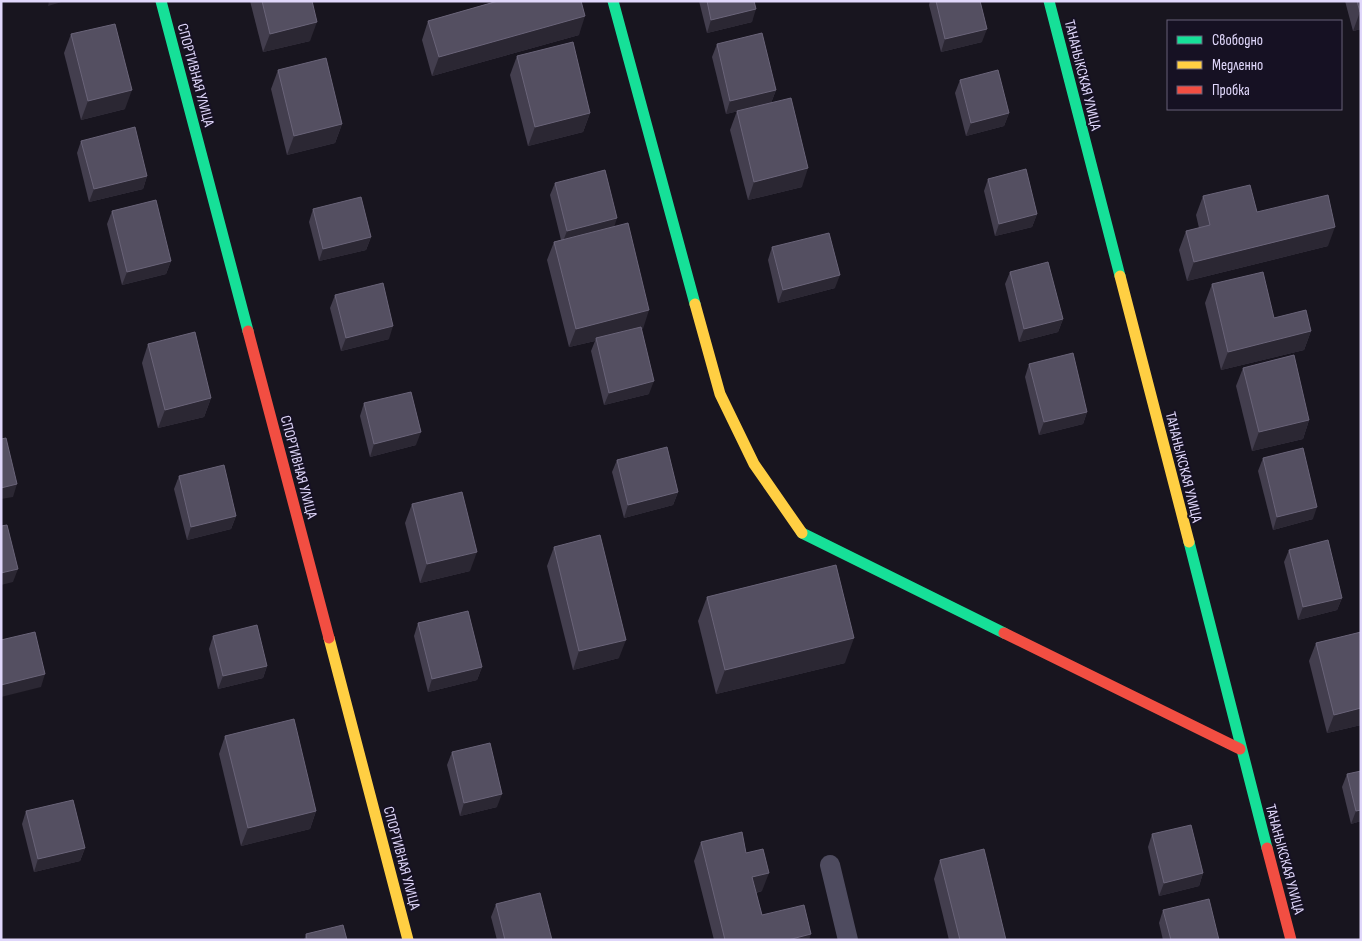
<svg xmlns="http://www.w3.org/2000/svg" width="1362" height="941" viewBox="0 0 1362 941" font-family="'Sofia Sans Condensed',sans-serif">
<rect width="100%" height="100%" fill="#18151f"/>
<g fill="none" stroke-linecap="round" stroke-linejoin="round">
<!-- street -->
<polyline stroke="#4e4b5f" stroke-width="20" points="830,865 848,940"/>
<!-- fast -->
<g stroke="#16e098" stroke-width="11">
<polyline points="161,1 248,331"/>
<polyline points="613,1 695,304"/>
<polyline points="1049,1 1120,276"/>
<polyline points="802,533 1004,633"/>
<polyline points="1189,542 1267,848"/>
</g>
<!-- slow -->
<g stroke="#ffcf43" stroke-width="11">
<polyline points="1120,276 1189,542"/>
<polyline points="695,304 720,394 754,464 802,533"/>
<polyline points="329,638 408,940"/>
</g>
<!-- jam -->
<g stroke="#f24e42" stroke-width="11">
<polyline points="248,331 329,638"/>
<polyline points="1004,633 1240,749"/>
<polyline points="1267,848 1291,940"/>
</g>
</g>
<!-- wall -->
<g fill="#433e4e">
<polygon points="250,1 312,1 310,41 263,52"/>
<polygon points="491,1 581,1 579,35 432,76 422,40 428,21 491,3"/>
<polygon points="699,1 754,1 752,22 707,33"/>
<polygon points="930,1 980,1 982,42 941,52 929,5"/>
<polygon points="1345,1 1361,1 1361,29 1353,31"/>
<polygon points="71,34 125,109 81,120 64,53"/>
<polygon points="717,44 776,90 771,103 726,114 712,57"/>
<polygon points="517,56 590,113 583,132 528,146 510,75"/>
<polygon points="278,70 342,124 335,143 287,155 271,89"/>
<polygon points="960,80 1009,113 1004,126 966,136 955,93"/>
<polygon points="737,111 802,187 748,200 730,130"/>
<polygon points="81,141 147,176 143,189 89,202 77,153"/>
<polygon points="988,179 1037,214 1032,227 995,236 984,191"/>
<polygon points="555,183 614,226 643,329 641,329 649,394 604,405 591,351 595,341 569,347 547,260 554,242 561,240 550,195"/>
<polygon points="1203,196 1257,212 1328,246 1187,281 1179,250 1186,231 1199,228 1196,215"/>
<polygon points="313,209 371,237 366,250 319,261 309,222"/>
<polygon points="112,211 171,261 166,274 122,285 107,224"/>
<polygon points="772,247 835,288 778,303 768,260"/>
<polygon points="1010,272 1063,319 1058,332 1019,342 1005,284"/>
<polygon points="1212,284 1274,318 1311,331 1304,350 1221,370 1205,303"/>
<polygon points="335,295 389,339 341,351 330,308"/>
<polygon points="148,344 211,398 204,417 158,428 142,363"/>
<polygon points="1029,364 1087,412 1083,424 1039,435 1025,377"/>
<polygon points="1243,368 1309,420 1303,439 1252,451 1236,386"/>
<polygon points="364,403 416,445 370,457 360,416"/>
<polygon points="1263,458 1313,519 1273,530 1258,471"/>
<polygon points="617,460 678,492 673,505 624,518 612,472"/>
<polygon points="179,476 236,516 231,529 187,540 174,489"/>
<polygon points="412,504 470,571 420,583 405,523"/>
<polygon points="554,547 619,658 573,670 547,566"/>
<polygon points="1289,550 1342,598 1337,610 1298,620 1284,562"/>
<polygon points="707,597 845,663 716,694 698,621"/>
<polygon points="418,623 482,667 477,680 428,692 414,636"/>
<polygon points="1361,632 1361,725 1327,733 1309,661 1316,643"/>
<polygon points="213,636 267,666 263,678 218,689 209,649"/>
<polygon points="225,736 316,811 310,829 241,846 219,754"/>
<polygon points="452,752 497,807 460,816 447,765"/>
<polygon points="1347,774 1361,821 1351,824 1342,787"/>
<polygon points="26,811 85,848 80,861 34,872 22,824"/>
<polygon points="1152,834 1203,873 1199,886 1159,896 1148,847"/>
<polygon points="701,842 746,853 762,891 756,893 762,915 809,940 714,940 694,861"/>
<polygon points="940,860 1006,940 949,940 934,879"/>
<polygon points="496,904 552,940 497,940 491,917"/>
<polygon points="1163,910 1219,940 1163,940 1159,923"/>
<polygon points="306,934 347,940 304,940"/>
</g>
<!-- shaded-wall -->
<g fill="#2b2733">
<polygon points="49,1 65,1 48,6"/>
<polygon points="756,9 752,22 707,33 711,20"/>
<polygon points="1360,12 1361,12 1361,29 1353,31"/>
<polygon points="585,16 579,35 432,76 439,57"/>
<polygon points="317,22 310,41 263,52 270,34"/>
<polygon points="987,29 982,42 941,52 945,39"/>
<polygon points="132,90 125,109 81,120 88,101"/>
<polygon points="776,90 771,103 726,114 730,101"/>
<polygon points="590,113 583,132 528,146 535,127"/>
<polygon points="1009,113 1004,126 966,136 971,123"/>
<polygon points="342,124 335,143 287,155 294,136"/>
<polygon points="808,168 802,187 748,200 754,182"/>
<polygon points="147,176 143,189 89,202 94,189"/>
<polygon points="1037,214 1032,227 995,236 999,224"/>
<polygon points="617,218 613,231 562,244 567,231"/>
<polygon points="1335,227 1328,246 1187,281 1194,262"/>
<polygon points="371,237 366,250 319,261 323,249"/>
<polygon points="171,261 166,274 122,285 127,272"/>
<polygon points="840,275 835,288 778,303 783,290"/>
<polygon points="649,310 643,329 596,341 596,338 595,341 569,347 576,329"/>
<polygon points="1063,319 1058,332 1019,342 1024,329"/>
<polygon points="393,326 389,339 341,351 346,338"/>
<polygon points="1311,331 1304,350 1221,370 1228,352"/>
<polygon points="654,381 649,394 604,405 609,393"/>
<polygon points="211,398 204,417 158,428 165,410"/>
<polygon points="1087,412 1083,424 1039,435 1044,422"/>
<polygon points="1309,420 1303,439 1252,451 1259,432"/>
<polygon points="421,432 416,445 370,457 374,444"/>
<polygon points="17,484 13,497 1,499 1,488"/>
<polygon points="678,492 673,505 624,518 628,505"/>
<polygon points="1317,507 1313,519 1273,530 1277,517"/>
<polygon points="236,516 231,529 187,540 191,527"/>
<polygon points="477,552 470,571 420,583 427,564"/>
<polygon points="18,569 13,582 1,585 1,573"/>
<polygon points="1342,598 1337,610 1298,620 1303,607"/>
<polygon points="854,638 845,663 716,694 725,670"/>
<polygon points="626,640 619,658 573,670 579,651"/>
<polygon points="267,666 263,678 218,689 223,676"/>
<polygon points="482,667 477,680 428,692 432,679"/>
<polygon points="45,674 41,687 1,697 1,685"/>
<polygon points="1361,708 1361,725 1327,733 1334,715"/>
<polygon points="502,794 497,807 460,816 464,803"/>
<polygon points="1361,810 1361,821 1351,824 1356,811"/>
<polygon points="316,811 310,829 241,846 248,828"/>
<polygon points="85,848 80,861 34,872 38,859"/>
<polygon points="769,873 762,891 745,895 752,877"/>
<polygon points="1203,873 1199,886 1159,896 1164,883"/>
<polygon points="811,934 809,940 788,940"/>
</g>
<!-- building -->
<g fill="#544f61" stroke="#6a6479">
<polygon points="262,1 312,1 317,22 270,34"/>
<polygon points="498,1 581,1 585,16 439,57 428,21"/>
<polygon points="707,1 754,1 756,9 711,20"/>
<polygon points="936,1 980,1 987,29 945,39"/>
<polygon points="1357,1 1361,1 1361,12 1360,12"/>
<polygon points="115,24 132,90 88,101 71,34"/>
<polygon points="762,33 776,90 730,101 717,44"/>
<polygon points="573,42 590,113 535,127 517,56"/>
<polygon points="326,58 342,124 294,136 278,70"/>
<polygon points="998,70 1009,113 971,123 960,80"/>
<polygon points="791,98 808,168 754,182 737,111"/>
<polygon points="135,127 147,176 94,189 81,141"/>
<polygon points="1026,169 1037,214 999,224 988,179"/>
<polygon points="605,170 617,218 567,231 555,183"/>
<polygon points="1250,185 1257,212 1328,195 1335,227 1194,262 1186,231 1210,225 1203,196"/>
<polygon points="361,197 371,237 323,249 313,209"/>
<polygon points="156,200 171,261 127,272 112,211"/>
<polygon points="628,223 649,310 576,329 554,242"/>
<polygon points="829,233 840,275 783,290 772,247"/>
<polygon points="1048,262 1063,319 1024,329 1010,272"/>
<polygon points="1263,272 1274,318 1306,310 1311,331 1228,352 1212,284"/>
<polygon points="383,283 393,326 346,338 335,295"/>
<polygon points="641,327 654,381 609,393 596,338"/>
<polygon points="195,332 211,398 165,410 148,344"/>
<polygon points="1073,353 1087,412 1044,422 1029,364"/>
<polygon points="1294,355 1309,420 1259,432 1243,368"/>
<polygon points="411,392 421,432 374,444 364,403"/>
<polygon points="6,438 17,484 1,488 1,439"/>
<polygon points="667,447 678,492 628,505 617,460"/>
<polygon points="1303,448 1317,507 1277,517 1263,458"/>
<polygon points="224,465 236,516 191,527 179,476"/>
<polygon points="462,492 477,552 427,564 412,504"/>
<polygon points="7,525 18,569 1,573 1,526"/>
<polygon points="600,535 626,640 579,651 554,547"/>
<polygon points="1328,540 1342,598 1303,607 1289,550"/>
<polygon points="836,565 854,638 725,670 707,597"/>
<polygon points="468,611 482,667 432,679 418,623"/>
<polygon points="257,625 267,666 223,676 213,636"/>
<polygon points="35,632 45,674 1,685 1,640"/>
<polygon points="1361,632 1361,708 1334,715 1316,643"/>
<polygon points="294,719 316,811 248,828 225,736"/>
<polygon points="490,743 502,794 464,803 452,752"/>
<polygon points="1361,771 1361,810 1356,811 1347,774"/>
<polygon points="73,800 85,848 38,859 26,811"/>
<polygon points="1191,825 1203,873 1164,883 1152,834"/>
<polygon points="742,832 746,853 763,849 769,873 752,877 762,915 804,905 811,934 788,940 725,940 701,842"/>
<polygon points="984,849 1006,940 960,940 940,860"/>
<polygon points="540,893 552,940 505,940 496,904"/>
<polygon points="1209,899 1219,940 1171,940 1163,910"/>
<polygon points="343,925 347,940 307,940 306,934"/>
</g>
<g text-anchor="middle" stroke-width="4" stroke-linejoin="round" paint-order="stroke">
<!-- street labels -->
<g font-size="15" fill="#e0d7fb" stroke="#161123">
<text transform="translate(196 75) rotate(75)" y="5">СПОРТИВНАЯ УЛИЦА</text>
<text transform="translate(1083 75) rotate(76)" y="5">ТАНАНЫКСКАЯ УЛИЦА</text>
<text transform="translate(299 467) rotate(75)" y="5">СПОРТИВНАЯ УЛИЦА</text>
<text transform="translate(1184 467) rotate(76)" y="5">ТАНАНЫКСКАЯ УЛИЦА</text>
<text transform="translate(402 858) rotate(75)" y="5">СПОРТИВНАЯ УЛИЦА</text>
<text transform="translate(1285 859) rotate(75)" y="5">ТАНАНЫКСКАЯ УЛИЦА</text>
</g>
</g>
<!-- border -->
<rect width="1362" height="941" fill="none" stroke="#e0d7fb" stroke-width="5"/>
<!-- legend -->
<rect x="1167" y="20" width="175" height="90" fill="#161123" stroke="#676079"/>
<rect x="1177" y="36" width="25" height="8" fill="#16e098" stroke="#676079"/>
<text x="1212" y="45" font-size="15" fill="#e0d7fb">Свободно</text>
<rect x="1177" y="61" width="25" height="8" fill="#ffcf43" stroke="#676079"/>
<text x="1212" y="70" font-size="15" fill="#e0d7fb">Медленно</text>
<rect x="1177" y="86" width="25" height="8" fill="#f24e42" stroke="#676079"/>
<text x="1212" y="95" font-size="15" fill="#e0d7fb">Пробка</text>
</svg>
